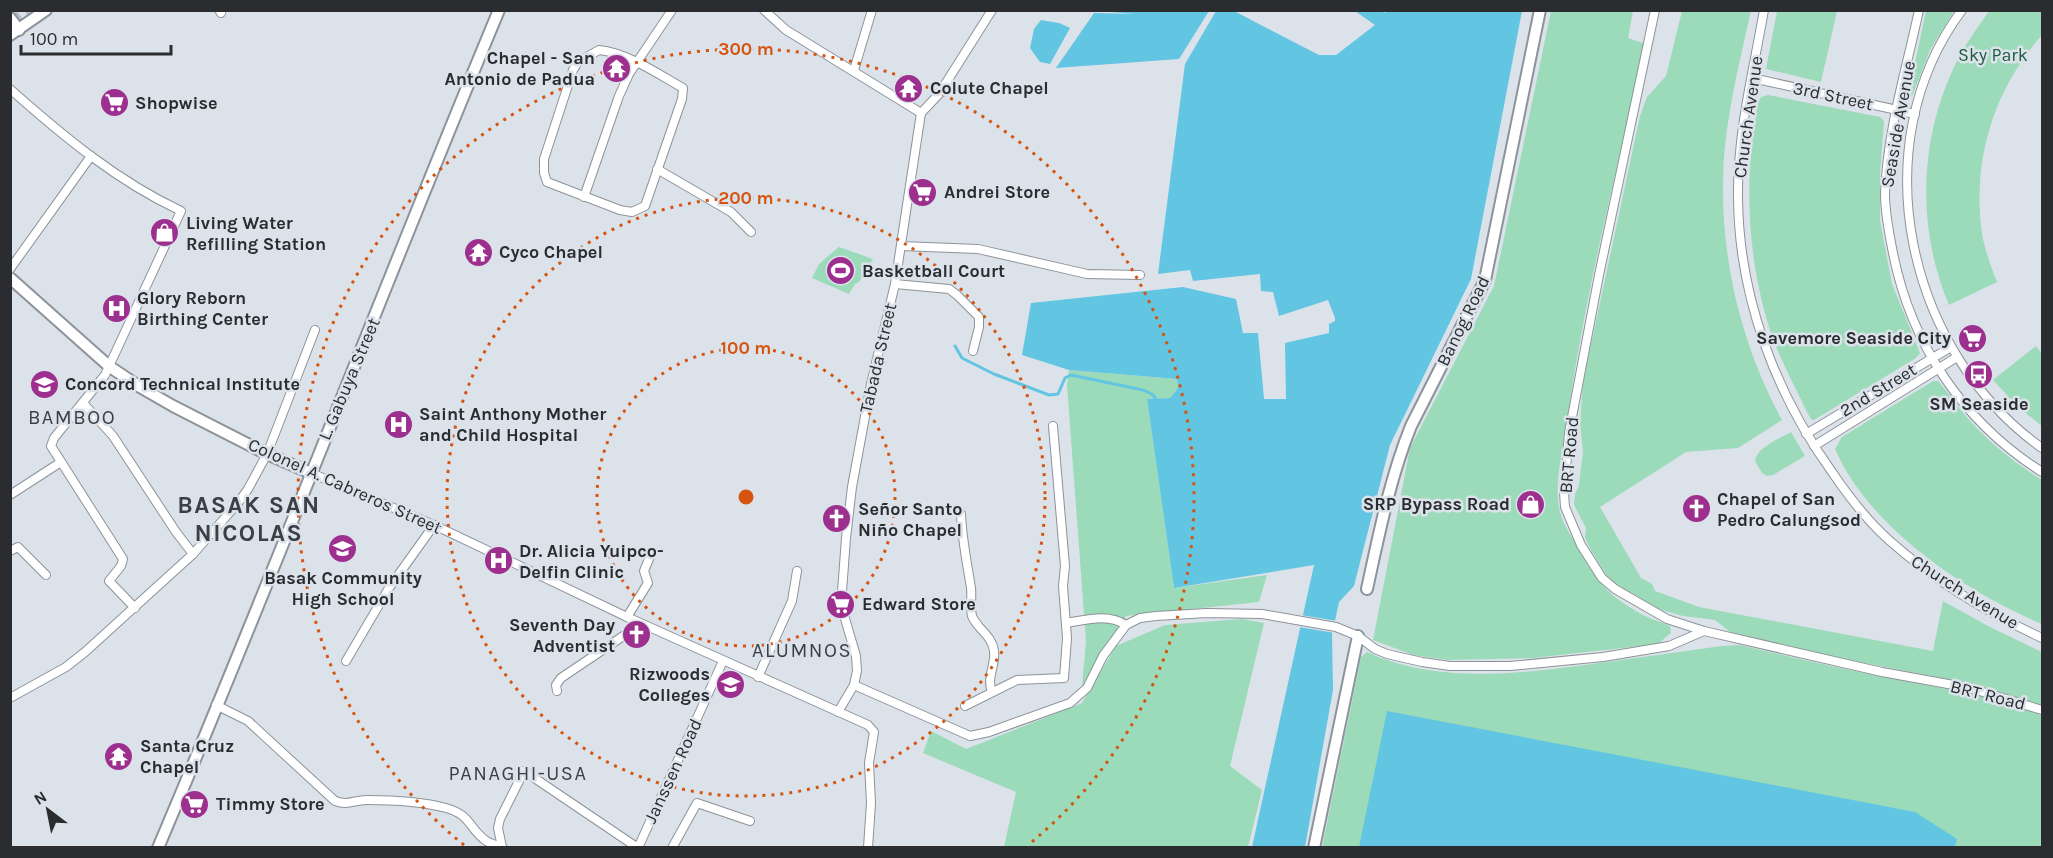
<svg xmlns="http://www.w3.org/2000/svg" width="2053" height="858" viewBox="0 0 2053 858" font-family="Karla,sans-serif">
<rect width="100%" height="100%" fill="#dce2ea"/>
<!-- green -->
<g fill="#9bdbb9">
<path d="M1990,10L2042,11V35C1993,91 1972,160 1982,234C1985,250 1991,267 1997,282L1949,305C1916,227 1919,137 1957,61C1966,43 1978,27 1990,10Z"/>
<path d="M1551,11H1633L1628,38L1646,44C1616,171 1584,298 1566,428C1562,455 1552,491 1562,518C1565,527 1572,537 1577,546C1597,583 1607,595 1645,616C1653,620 1662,622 1670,626L1671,633L1659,643L1649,645L1533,658L1448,660L1413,655L1373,640L1410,448L1494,286Z"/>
<path d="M1682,11H1751C1741,55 1730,100 1725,146C1716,240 1737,337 1782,420L1738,448L1686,452L1600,507L1641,578L1652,584L1655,591L1699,607L1933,651L1943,601L1988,626L2042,652V705L1962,682L1844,659L1730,632L1715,620L1683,616L1658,609L1633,595L1609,579L1592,552L1585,538L1586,528L1574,505L1575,494L1579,485L1583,451L1580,424L1583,382L1640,116L1647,97L1666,76Z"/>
<polygon points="1777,11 1837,11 1821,82 1766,69"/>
<polygon points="1926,11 1954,11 1930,50 1912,96 1910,98 1909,91"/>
<path d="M1768,95L1880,117L1884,121L1880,173V221L1892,284L1920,353L1916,358L1814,420L1811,419L1808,414C1796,389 1783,365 1773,339C1747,264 1743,180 1758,103L1761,97Z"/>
<polygon points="839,247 873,259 859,282 855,284 849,294 812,278 819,264"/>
<polygon points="2036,346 2042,354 2042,426 2018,407 1993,380"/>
<polygon points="1069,370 1177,379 1178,388 1170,398 1147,399 1174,588 1267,575 1259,602 1126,616 1098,657 1082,687 1086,641 1067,385"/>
<path d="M1933,381H1938C1947,391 1955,403 1964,414C1986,440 2013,462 2042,480V624C1966,592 1869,528 1835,449L1842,437Z"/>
<path d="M1791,432L1805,456L1773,475L1767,476L1762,473L1755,461C1757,447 1779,439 1791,432Z"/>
<polygon points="1242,619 1264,623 1230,766 1262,790 1248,847 1004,847 1016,792 923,753 931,731 966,749 1082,703 1116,646 1165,625"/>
<path d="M1740,645C1793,658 1847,670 1901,680C1948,690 1999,696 2042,716V847L1322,848L1361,657L1367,652C1445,688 1539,671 1621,660C1655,655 1688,651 1722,646Z"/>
</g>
<!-- water -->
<g fill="#62c5e2">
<polygon points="1388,10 1522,11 1471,279 1390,445 1354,586 1339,602 1332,635 1333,690 1305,847 1252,847 1314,565 1174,588 1147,399 1170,398 1178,388 1177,379 1069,370 1022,355 1031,303 1183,287 1236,299 1243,333 1258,333 1264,399 1286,399 1285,343 1329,333 1329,324 1335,321 1335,318 1328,300 1279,316 1273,292 1261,291 1260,274 1193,281 1190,270 1158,274 1185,64 1216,11 1234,11 1319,55 1336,55 1375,25 1355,11 1381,11 1385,13"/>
<polygon points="1097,11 1209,11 1179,59 1056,68 1094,13 1136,14"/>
<polygon points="1041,20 1059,23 1070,28 1050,64 1040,62 1030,48 1034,29"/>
<polygon points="1387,711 1915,812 1957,839 1955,847 1359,847"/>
</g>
<!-- pier -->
<polygon fill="#dce2ea" points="1301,615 1337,621 1335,633 1299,627"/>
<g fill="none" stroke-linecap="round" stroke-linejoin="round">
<!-- stream -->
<polyline stroke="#62c5e2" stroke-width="3" points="955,346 962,358 994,374 1049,395 1058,394 1065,378 1071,375 1143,390 1152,394 1158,402"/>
<!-- primary-tunnel -->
<polyline stroke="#b8bec5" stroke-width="12" stroke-dasharray="12 6" stroke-linecap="butt" points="10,22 28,10"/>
<defs>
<g id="street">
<polyline points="219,10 221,13"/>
<polyline points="764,10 786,30 921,113"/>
<polyline points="1655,10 1599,275 1569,433 1564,492 1565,507 1581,545 1602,578 1615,589 1667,619 1704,631 1882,672 1970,688 2042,710"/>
<path d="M1764,10C1753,73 1737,135 1738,198C1739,297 1775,393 1832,472C1849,497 1867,521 1890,541C1935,581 1988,613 2042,638"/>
<path d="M1919,10C1906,71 1887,132 1885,194C1885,214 1889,233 1893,253C1911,344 1963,422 2042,472"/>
<path d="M1962,10C1860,147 1908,353 2042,448"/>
<path d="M599,50C628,53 658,74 683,88L682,99L645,206L632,212L620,210L547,182L544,173V159L573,70L578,62Z"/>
<polyline points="854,70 872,10"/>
<polyline points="1752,78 1915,114"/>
<path d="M10,89C63,136 117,181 181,211L105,375L54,438L51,446L123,559L121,566L109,581L135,608"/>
<polyline points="921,113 939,94 992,10"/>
<polyline points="657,169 731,212 751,232"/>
<polyline points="584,197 619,96 629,74 672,10"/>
<polyline points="901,246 978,249 1087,274 1140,275"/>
<polyline points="10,269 91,156"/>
<polyline points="895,284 949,289 957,295 979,317 979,327 973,351"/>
<polyline points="84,404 113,436 176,532 193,554"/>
<polyline points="1806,434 1951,347"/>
<polyline points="1814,446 1957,357"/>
<polyline points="311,473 434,525 627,617 868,725 874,732 869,763 871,803 868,848"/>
<polyline points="10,495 61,462"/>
<path d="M961,514C962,539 967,563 971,588C972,596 970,608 972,616C977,629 992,635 994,651C996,665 986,678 992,692"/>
<polyline points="10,551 18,547 46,575"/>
<polyline points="627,617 648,583 644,571 651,554"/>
<path d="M1066,623C1086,620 1108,613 1126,625"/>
<polyline points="346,661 389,588 434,525"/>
<polyline points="758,677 792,601 797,571"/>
<polyline points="854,685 970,736 989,732 1070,703 1087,688 1103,656 1126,625 1140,618 1156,616 1207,613 1262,614 1336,627 1358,636 1375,649 1387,654 1422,662 1450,666 1510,666 1603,657 1669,646 1704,631"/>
<polyline points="557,691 556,685 561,678 641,624"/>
<polyline points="10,698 66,667 85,652 193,554 238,503 248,489 267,454 315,330"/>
<path d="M216,705L248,721L335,801C349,806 353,800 367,800C393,800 420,801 446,808C471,815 468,827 485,840C490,844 497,845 503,848"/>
<polyline points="965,706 1017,680 1064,678 1067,638 1063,586 1065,566 1053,426"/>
<polyline points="838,712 854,685 857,671 856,656 841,605 846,538 852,487 871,384 895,284 921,113"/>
<polyline points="502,847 498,828 500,819 524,771 638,848"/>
<polyline points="638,848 723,661"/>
<polyline points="672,848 697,803 750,821"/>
</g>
<g id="secondary">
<polyline points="10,18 19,30"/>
<polyline points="10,35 46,10"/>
<polyline points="10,278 110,367 140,387 173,406 267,454 311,473"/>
<path d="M1367,589C1379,534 1390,478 1411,426L1485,280L1540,10"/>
<path d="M158,848C276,570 383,288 499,10"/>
<polyline points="1314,848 1358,636"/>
</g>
</defs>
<!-- street casing -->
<use href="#street" stroke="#8d939a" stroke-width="10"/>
<!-- secondary casing -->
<use href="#secondary" stroke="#8d939a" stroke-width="14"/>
<!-- street -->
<use href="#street" stroke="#fff" stroke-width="8"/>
<!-- secondary -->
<use href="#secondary" stroke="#fff" stroke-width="10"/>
</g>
<!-- distance rings -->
<g fill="none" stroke="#d55410" stroke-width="3" stroke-dasharray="3 6">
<circle cx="746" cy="497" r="149"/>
<circle cx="746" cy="497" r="299"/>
<path d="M464 845A448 448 0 1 1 1028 845"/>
</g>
<!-- icons -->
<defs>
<symbol id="temple-disc" viewBox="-11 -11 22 22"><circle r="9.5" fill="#9d308f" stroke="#dce2ea"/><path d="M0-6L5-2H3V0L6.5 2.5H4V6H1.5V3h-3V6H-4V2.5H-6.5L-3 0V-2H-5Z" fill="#fff"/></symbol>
<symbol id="supermarket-disc" viewBox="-11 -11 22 22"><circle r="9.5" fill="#9d308f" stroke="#dce2ea"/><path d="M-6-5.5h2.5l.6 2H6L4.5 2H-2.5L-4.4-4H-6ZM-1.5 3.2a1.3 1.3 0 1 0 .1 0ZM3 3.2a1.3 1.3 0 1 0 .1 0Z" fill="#fff"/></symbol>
<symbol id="shop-disc" viewBox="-11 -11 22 22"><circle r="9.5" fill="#9d308f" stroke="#dce2ea"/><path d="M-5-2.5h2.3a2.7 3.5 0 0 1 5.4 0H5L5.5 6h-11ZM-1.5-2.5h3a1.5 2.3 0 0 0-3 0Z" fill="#fff"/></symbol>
<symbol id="stadium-disc" viewBox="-11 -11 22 22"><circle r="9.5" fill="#9d308f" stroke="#dce2ea"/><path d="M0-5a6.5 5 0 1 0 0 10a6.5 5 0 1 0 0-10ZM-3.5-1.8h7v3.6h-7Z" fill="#fff"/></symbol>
<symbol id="hospital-disc" viewBox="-11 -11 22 22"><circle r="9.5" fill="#9d308f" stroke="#dce2ea"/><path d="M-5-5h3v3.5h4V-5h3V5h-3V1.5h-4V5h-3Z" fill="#fff"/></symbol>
<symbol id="bus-disc" viewBox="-11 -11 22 22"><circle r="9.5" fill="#9d308f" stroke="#dce2ea"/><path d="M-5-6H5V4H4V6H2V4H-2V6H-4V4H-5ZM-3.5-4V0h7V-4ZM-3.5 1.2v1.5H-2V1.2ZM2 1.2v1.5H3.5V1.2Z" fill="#fff"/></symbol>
<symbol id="school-disc" viewBox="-11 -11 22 22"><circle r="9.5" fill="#9d308f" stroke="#dce2ea"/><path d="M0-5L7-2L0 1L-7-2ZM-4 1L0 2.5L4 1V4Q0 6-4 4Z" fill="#fff"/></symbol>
<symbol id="church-disc" viewBox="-11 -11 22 22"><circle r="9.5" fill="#9d308f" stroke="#dce2ea"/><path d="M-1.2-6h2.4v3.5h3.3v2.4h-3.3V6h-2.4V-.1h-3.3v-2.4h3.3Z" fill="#fff"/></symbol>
<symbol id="university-disc" viewBox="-11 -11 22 22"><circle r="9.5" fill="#9d308f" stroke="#dce2ea"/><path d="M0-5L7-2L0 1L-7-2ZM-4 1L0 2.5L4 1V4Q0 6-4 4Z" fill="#fff"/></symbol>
</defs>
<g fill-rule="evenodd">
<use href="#temple-disc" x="600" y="52" width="33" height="33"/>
<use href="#temple-disc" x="892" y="72" width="33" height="33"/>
<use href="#supermarket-disc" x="98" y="86" width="33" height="33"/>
<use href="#supermarket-disc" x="906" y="176" width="33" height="33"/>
<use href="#shop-disc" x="148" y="216" width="33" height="33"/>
<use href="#temple-disc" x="462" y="236" width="33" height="33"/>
<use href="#stadium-disc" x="824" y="254" width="33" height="33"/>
<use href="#hospital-disc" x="100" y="292" width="33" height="33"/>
<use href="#supermarket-disc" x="1956" y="322" width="33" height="33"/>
<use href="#bus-disc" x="1962" y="358" width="33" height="33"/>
<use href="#school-disc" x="28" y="368" width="33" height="33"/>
<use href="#hospital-disc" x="382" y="408" width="33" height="33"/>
<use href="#shop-disc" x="1514" y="488" width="33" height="33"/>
<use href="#church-disc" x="1680" y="492" width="33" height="33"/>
<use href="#church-disc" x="820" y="502" width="33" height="33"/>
<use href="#school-disc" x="326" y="532" width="33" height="33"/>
<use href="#hospital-disc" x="482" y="544" width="33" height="33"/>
<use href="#supermarket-disc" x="824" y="588" width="33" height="33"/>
<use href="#church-disc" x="620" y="618" width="33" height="33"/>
<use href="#university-disc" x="714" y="668" width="33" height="33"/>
<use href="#temple-disc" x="102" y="740" width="33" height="33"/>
<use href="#supermarket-disc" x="178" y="788" width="33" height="33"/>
</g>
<g text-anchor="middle" stroke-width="5" stroke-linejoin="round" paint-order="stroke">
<!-- park labels -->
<g font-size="18" fill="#1e5b40" stroke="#dce2ea">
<text x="1993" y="61">Sky Park</text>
</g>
<!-- poi labels -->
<g font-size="18" font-weight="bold" fill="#2a2c2f" stroke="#dce2ea" text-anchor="start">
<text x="595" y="64" text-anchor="end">Chapel - San<tspan x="595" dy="21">Antonio de Padua</tspan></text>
<text x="930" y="94">Colute Chapel</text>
<text x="135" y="109">Shopwise</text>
<text x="944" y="198">Andrei Store</text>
<text x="186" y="229">Living Water<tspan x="186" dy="21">Refilling Station</tspan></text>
<text x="499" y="258">Cyco Chapel</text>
<text x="862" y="277">Basketball Court</text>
<text x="137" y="304">Glory Reborn<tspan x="137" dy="21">Birthing Center</tspan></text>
<text x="1951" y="344" text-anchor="end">Savemore Seaside City</text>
<text x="65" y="390">Concord Technical Institute</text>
<text x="1979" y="410" text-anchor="middle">SM Seaside</text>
<text x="419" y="420">Saint Anthony Mother<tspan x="419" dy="21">and Child Hospital</tspan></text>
<text x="1717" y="505">Chapel of San<tspan x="1717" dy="21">Pedro Calungsod</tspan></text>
<text x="1510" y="510" text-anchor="end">SRP Bypass Road</text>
<text x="858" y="515">Señor Santo<tspan x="858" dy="21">Niño Chapel</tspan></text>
<text x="519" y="557">Dr. Alicia Yuipco-<tspan x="519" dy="21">Delfin Clinic</tspan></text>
<text x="343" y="584" text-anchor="middle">Basak Community<tspan x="343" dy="21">High School</tspan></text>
<text x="862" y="610">Edward Store</text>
<text x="615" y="631" text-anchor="end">Seventh Day<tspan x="615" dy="21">Adventist</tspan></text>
<text x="710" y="680" text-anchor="end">Rizwoods<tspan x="710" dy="21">Colleges</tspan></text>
<text x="140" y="752">Santa Cruz<tspan x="140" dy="21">Chapel</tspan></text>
<text x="216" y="810">Timmy Store</text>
</g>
<!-- street labels -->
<g font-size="18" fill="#2a2c2f" stroke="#dce2ea">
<text transform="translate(1833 96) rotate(12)" y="6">3rd Street</text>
<text transform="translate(1748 117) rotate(-82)" y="6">Church Avenue</text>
<text transform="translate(1898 124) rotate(-80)" y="6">Seaside Avenue</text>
<text transform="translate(1463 321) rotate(-64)" y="6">Banog Road</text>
<text transform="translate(878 358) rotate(-77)" y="6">Tabada Street</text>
<text transform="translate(349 379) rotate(-67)" y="6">L. Gabuya Street</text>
<text transform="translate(1878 390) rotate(-31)" y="6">2nd Street</text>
<text transform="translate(1569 455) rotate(-85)" y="6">BRT Road</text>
<text transform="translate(345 486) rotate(24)" y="6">Colonel A. Cabreros Street</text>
<text transform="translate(1965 592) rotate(32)" y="6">Church Avenue</text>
<text transform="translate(1988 695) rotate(14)" y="6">BRT Road</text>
<text transform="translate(673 771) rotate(-65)" y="6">Janssen Road</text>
</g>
<!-- neighbourhood labels -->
<g font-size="20" letter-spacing="1.5" fill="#3b4046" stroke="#dce2ea">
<text x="72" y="424">BAMBOO</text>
<text x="802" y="657">ALUMNOS</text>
<text x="518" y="780">PANAGHI-USA</text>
</g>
<!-- district labels -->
<g font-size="24" font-weight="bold" letter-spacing="1.5" fill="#3b4046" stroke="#dce2ea">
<text x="249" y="513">BASAK SAN<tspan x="249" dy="28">NICOLAS</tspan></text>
</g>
</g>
<circle cx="746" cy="497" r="9" fill="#d55410" stroke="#dce2ea" stroke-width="3"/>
<g font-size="18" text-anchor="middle" font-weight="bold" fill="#d55410" stroke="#dce2ea" stroke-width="5" stroke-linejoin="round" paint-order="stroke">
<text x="746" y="55">300 m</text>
<text x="746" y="204">200 m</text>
<text x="746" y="354">100 m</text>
</g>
<!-- border -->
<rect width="2053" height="858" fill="none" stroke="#2a2c2f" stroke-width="24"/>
<!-- north arrow -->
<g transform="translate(48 810) rotate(328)" stroke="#dce2ea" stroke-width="4.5" paint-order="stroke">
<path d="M0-4.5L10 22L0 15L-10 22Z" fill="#2a2c2f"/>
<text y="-9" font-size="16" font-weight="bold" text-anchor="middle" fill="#2a2c2f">N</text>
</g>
<!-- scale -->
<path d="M21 45v9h150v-9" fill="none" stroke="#2a2c2f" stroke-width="3"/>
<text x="30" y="45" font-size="18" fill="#2a2c2f" stroke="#dce2ea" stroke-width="4.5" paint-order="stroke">100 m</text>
</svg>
